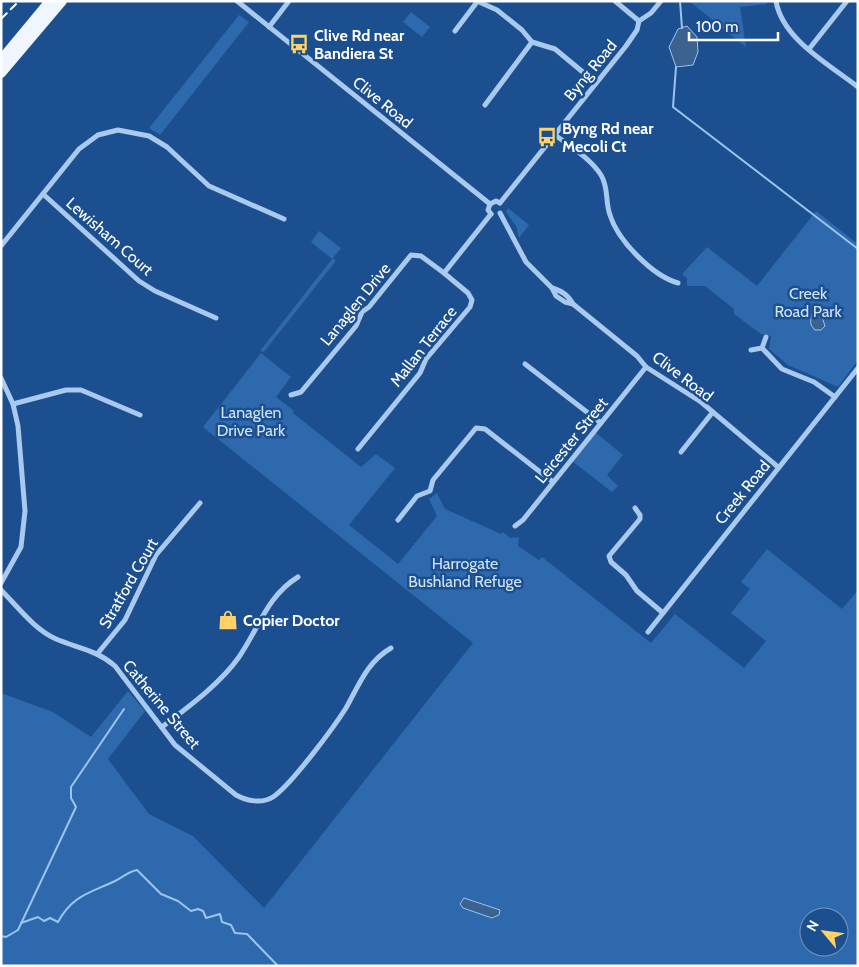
<svg xmlns="http://www.w3.org/2000/svg" width="859" height="967" viewBox="0 0 859 967" font-family="Cabin,sans-serif">
<rect width="100%" height="100%" fill="#1b4f8f"/>
<!-- green -->
<g fill="#2e69ad" fill-rule="evenodd">
<polygon points="689,1 766,1 767,4 740,7 746,47"/>
<polygon points="411,12 430,27 422,37 403,22"/>
<polygon points="239,15 249,22 160,135 149,128"/>
<polygon points="508,208 529,225 519,238 516,226 506,212"/>
<polygon points="816,211 858,244 858,360 838,387 788,365 769,349 771,336 761,334 734,314 734,309 705,286 687,286 687,278 682,274 707,247 757,286"/>
<polygon points="319,231 341,248 332,259 311,242"/>
<polygon points="332,259 335,259 335,262 264,352 260,351"/>
<path d="M261,353L291,377L276,397L294,411L293,413L361,467L376,454L395,468L349,525L398,564L437,516L429,499L437,493L445,509L501,534L503,532L510,538L519,537L518,546L539,560L542,557L651,643L675,614L744,668L766,641L731,613L750,589L741,582L767,549L842,609L858,590V966H1V693L53,712L91,737L128,691L145,711L108,759L149,814L193,836L264,908L473,643L203,427ZM809,917H839V947H809Z"/>
<polygon points="595,432 623,455 607,475 618,486 612,492 572,461"/>
</g>
<!-- water -->
<g fill="#3c6290" stroke="#9cc4f0">
<polygon points="687,26 697,37 698,52 693,65 676,67 669,47 678,29"/>
<path d="M819,308L824,311L823,320L825,326L821,330H815L811,325C810,317 811,312 819,308Z"/>
<polygon points="464,898 500,910 499,915 492,918 463,908 460,904"/>
</g>
<g fill="none" stroke-linecap="round" stroke-linejoin="round">
<!-- stream -->
<g stroke="#9cc4f0" stroke-width="2">
<polyline points="680,1 682,28"/>
<polyline points="676,67 673,107 858,249"/>
<path d="M21,923L38,917L44,921L50,918L58,922C72,896 89,893 113,882C122,878 127,872 137,870L161,894L178,901L191,911L198,909L203,911L206,918L220,914L222,922L231,925L235,933L247,934L278,966"/>
<polyline points="1,936 6,937 18,930 76,807 71,798 71,787 124,709"/>
</g>
<!-- minor -->
<g stroke="#a9c9ee" stroke-width="5">
<polyline points="237,1 490,204"/>
<polyline points="477,1 497,10 522,30 532,42 555,49 596,83"/>
<polyline points="615,1 639,21"/>
<path d="M776,1C782,39 830,65 858,87"/>
<polyline points="269,27 289,1"/>
<polyline points="455,31 477,2"/>
<polyline points="809,49 847,1"/>
<polyline points="485,105 532,42"/>
<path d="M555,135C570,146 591,159 601,175C609,188 605,202 610,215C618,241 653,276 678,283"/>
<polyline points="43,194 139,281 155,291 216,318"/>
<polyline points="500,203 626,46 637,30 639,21 651,13 661,1"/>
<polyline points="500,213 526,262 552,288 556,296 565,302 573,304"/>
<polyline points="491,214 488,210 490,204 496,201 500,203"/>
<polyline points="1,246 79,149 98,135 118,130 149,136 167,147 209,186 284,219"/>
<path d="M552,288C562,291 568,295 573,304L637,356L646,367L701,402L778,467"/>
<polyline points="762,348 782,369 814,382 835,397"/>
<polyline points="751,350 762,348 766,337"/>
<polyline points="525,364 601,423"/>
<polyline points="1,378 13,404 18,426 25,511 21,547 1,583"/>
<polyline points="291,395 301,392 356,326 362,312 369,307 411,255 421,256 444,273"/>
<polyline points="13,404 66,390 81,390 140,415"/>
<polyline points="358,449 420,373 426,359 470,307 472,300 468,293 444,273 491,214"/>
<polyline points="681,452 712,413"/>
<polyline points="635,508 640,515 640,519 609,556 611,562 626,575 637,591 663,613"/>
<polyline points="398,520 417,496 430,491 433,480 476,428 485,429 553,482"/>
<polyline points="515,526 523,520 646,367"/>
<path d="M1,590C18,607 34,629 56,639C77,648 97,650 115,666L175,745L236,795C247,801 262,804 273,797C291,785 334,727 346,708C359,685 367,662 391,648"/>
<polyline points="648,632 858,368"/>
<polyline points="98,653 125,620 156,555 200,503"/>
<path d="M162,727C188,707 220,684 239,657C259,628 267,596 298,577"/>
</g>
<!-- primary -->
<g stroke="#f0f6ff" stroke-width="10">
<polyline points="1,60 50,1"/>
<polyline points="1,73 62,1"/>
</g>
<!-- rail -->
<polyline stroke="#fff" stroke-width="2" stroke-dasharray="9 4" stroke-linecap="butt" points="1,19 19,1"/>
</g>
<!-- icons -->
<defs>
<symbol id="bus-bare" viewBox="-9 -9 18 18"><path d="M-5-6H5V4H4V6H2V4H-2V6H-4V4H-5ZM-3.5-4V0h7V-4ZM-3.5 1.2v1.5H-2V1.2ZM2 1.2v1.5H3.5V1.2Z" fill="#ffd166" stroke="#1b4f8f" stroke-width="2.5" paint-order="stroke"/></symbol>
<symbol id="shop-bare" viewBox="-9 -9 18 18"><path d="M-5-2.5h2.3a2.7 3.5 0 0 1 5.4 0H5L5.5 6h-11ZM-1.5-2.5h3a1.5 2.3 0 0 0-3 0Z" fill="#ffd166" stroke="#1b4f8f" stroke-width="2.5" paint-order="stroke"/></symbol>
</defs>
<g fill-rule="evenodd">
<use href="#bus-bare" x="285" y="30" width="28" height="28"/>
<use href="#bus-bare" x="533" y="123" width="28" height="28"/>
<use href="#shop-bare" x="214" y="606" width="28" height="28"/>
</g>
<g text-anchor="middle" stroke-width="5" stroke-linejoin="round" paint-order="stroke">
<!-- poi labels -->
<g font-size="16" font-weight="bold" fill="#fff" stroke="#1b4f8f" text-anchor="start">
<text x="314" y="41">Clive Rd near<tspan x="314" dy="18">Bandiera St</tspan></text>
<text x="562" y="134">Byng Rd near<tspan x="562" dy="18">Mecoli Ct</tspan></text>
<text x="243" y="626">Copier Doctor</text>
</g>
<!-- street labels -->
<g font-size="16" fill="#fff" stroke="#1b4f8f">
<text transform="translate(590 70) rotate(-51)" y="6">Byng Road</text>
<text transform="translate(383 102) rotate(39)" y="6">Clive Road</text>
<text transform="translate(110 236) rotate(41)" y="6">Lewisham Court</text>
<text transform="translate(355 304) rotate(-51)" y="6">Lanaglen Drive</text>
<text transform="translate(423 346) rotate(-52)" y="6">Mallan Terrace</text>
<text transform="translate(683 376) rotate(37)" y="6">Clive Road</text>
<text transform="translate(571 440) rotate(-51)" y="6">Leicester Street</text>
<text transform="translate(742 492) rotate(-51)" y="6">Creek Road</text>
<text transform="translate(128 583) rotate(-60)" y="6">Stratford Court</text>
<text transform="translate(162 704) rotate(50)" y="6">Catherine Street</text>
</g>
<!-- park labels -->
<g font-size="16" fill="#cfe3fa" stroke="#1b4f8f">
<text x="808" y="299">Creek<tspan x="808" dy="18">Road Park</tspan></text>
<text x="251" y="418">Lanaglen<tspan x="251" dy="18">Drive Park</tspan></text>
<text x="465" y="569">Harrogate<tspan x="465" dy="18">Bushland Refuge</tspan></text>
</g>
</g>
<!-- border -->
<rect width="859" height="967" fill="none" stroke="#ffffff" stroke-width="5"/>
<!-- north arrow -->
<g transform="translate(824 932) rotate(299)"><circle r="24" fill="#1b4f8f" stroke="#7695bc"/>
<path d="M0-4L9 19L0 12L-9 19Z" fill="#ffd166"/>
<text y="-8" font-size="14" font-weight="bold" text-anchor="middle" fill="#ffffff">N</text>
</g>
<!-- scale -->
<path d="M689 32v8h89v-8" fill="none" stroke="#ffffff" stroke-width="2.5"/>
<text x="696" y="32" font-size="15" fill="#ffffff" stroke="#1b4f8f" stroke-width="4" paint-order="stroke">100 m</text>
</svg>
